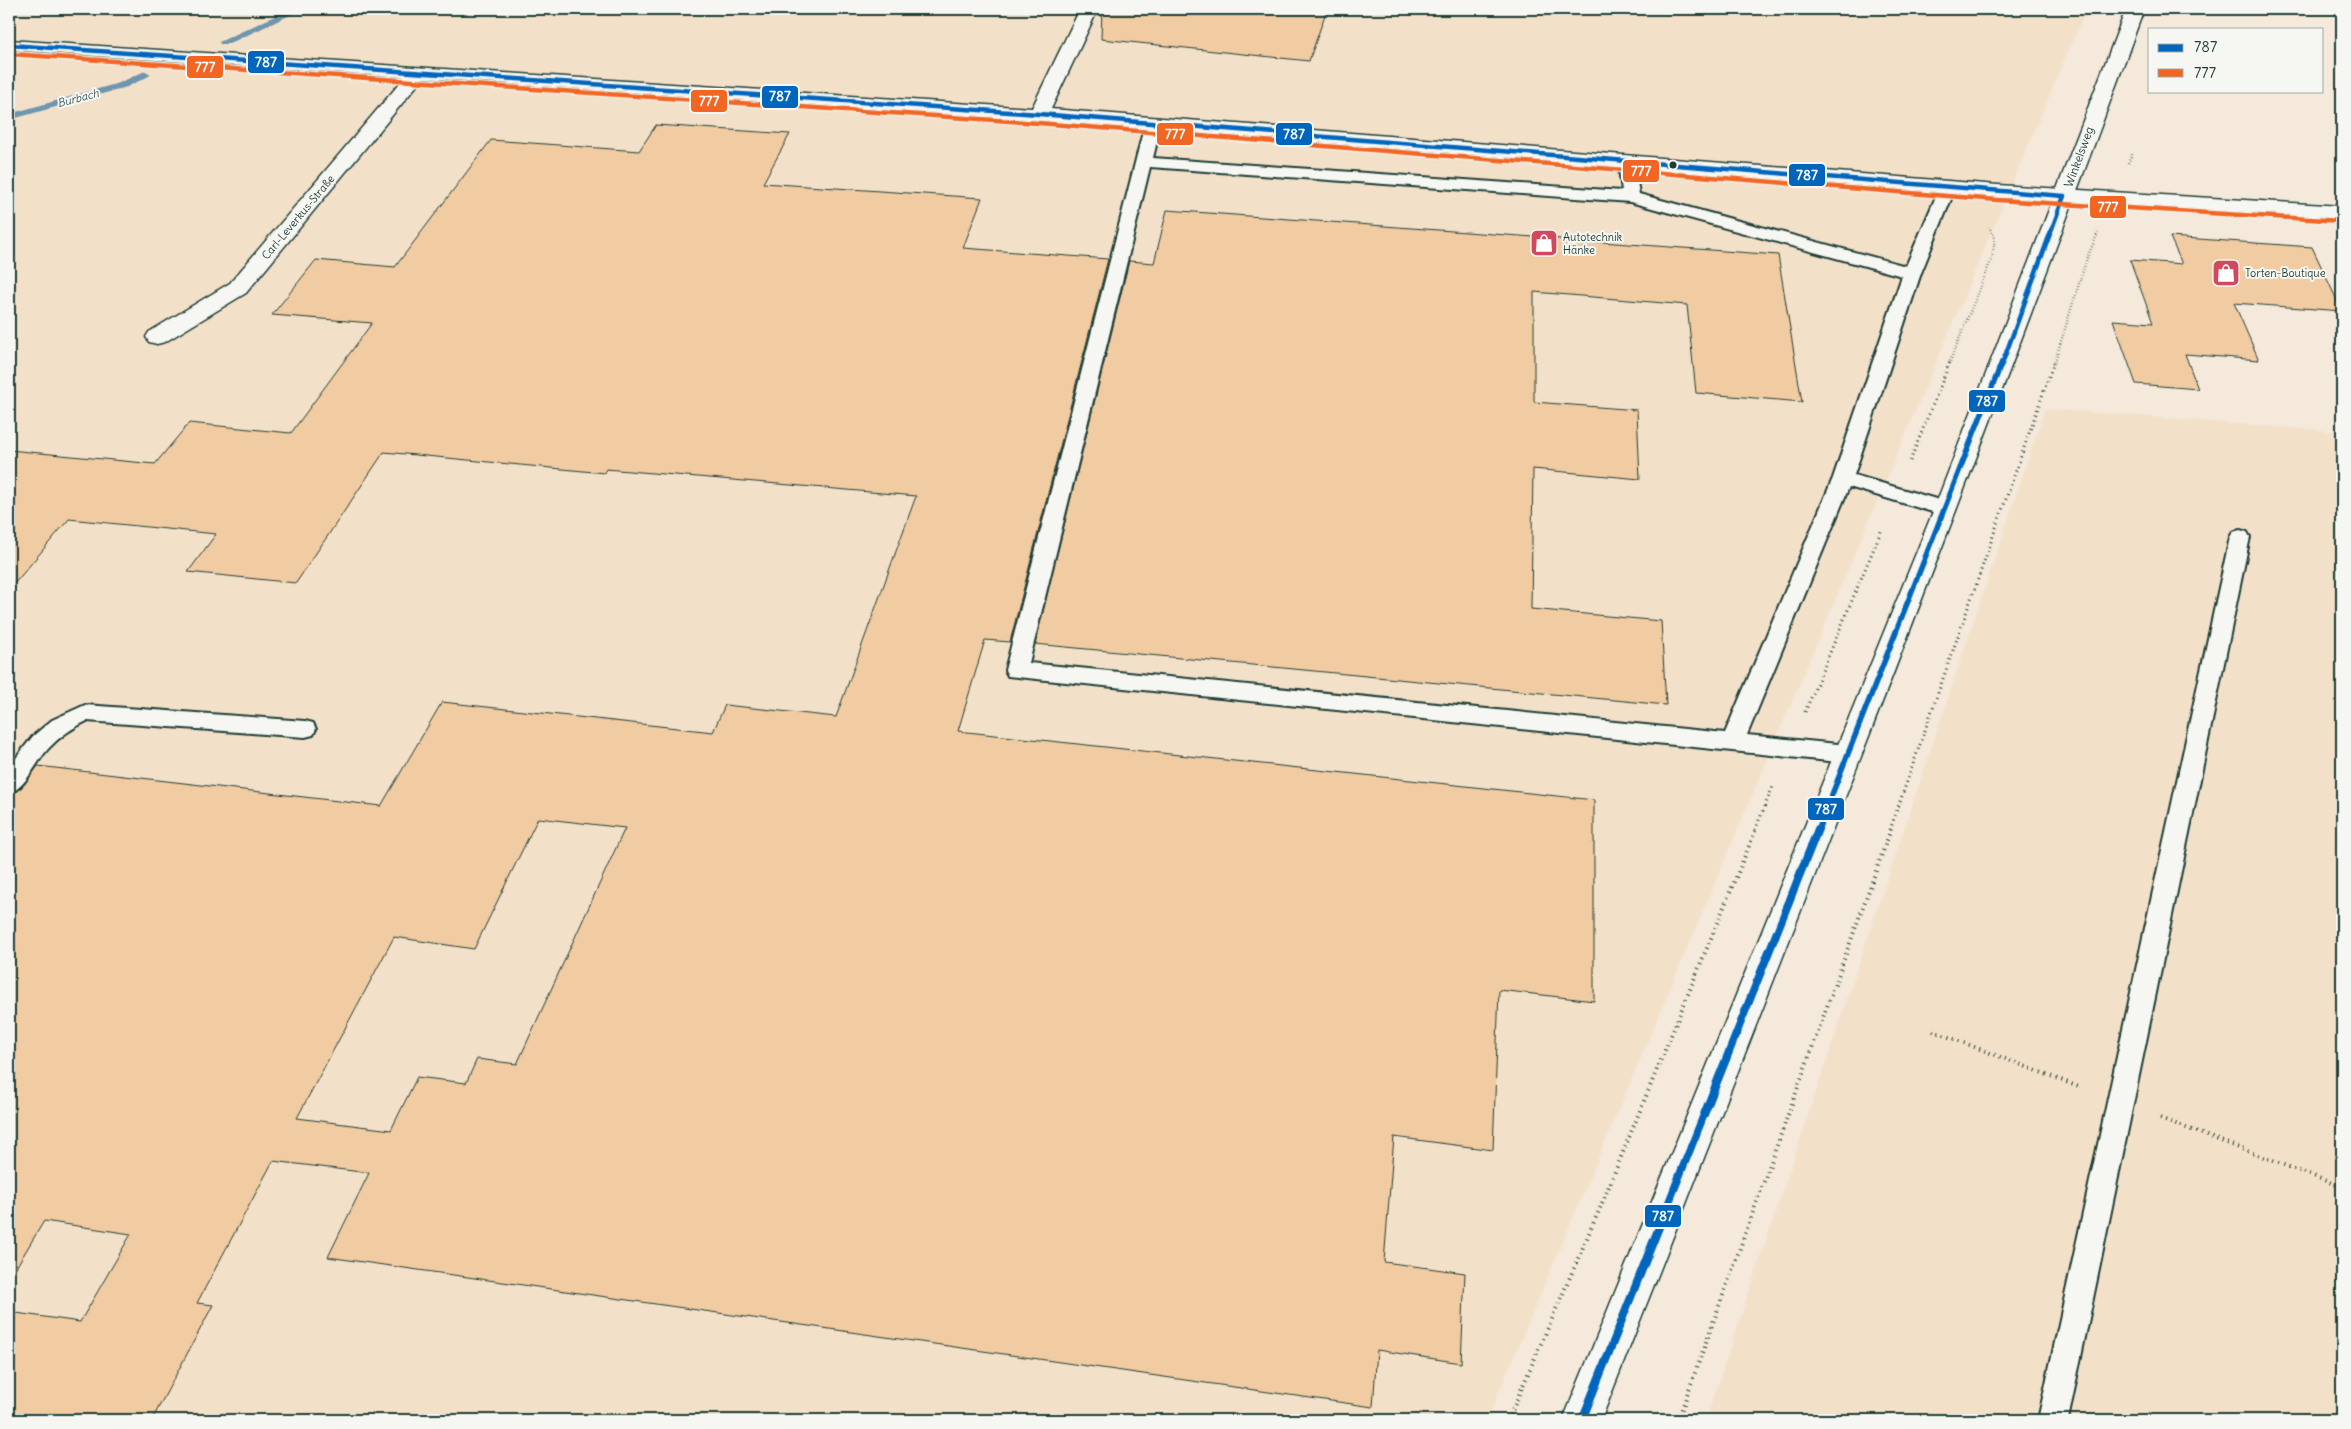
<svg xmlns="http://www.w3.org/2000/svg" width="2351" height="1429" viewBox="0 0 2351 1429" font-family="Delius,sans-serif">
<rect width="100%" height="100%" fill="#f4e9da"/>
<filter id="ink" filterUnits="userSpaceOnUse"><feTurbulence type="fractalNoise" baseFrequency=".02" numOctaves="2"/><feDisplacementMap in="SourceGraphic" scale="10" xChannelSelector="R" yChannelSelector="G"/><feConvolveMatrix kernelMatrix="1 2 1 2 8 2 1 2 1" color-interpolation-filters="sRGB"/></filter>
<g filter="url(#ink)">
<!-- built -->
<g fill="#f3e0c9">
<polygon points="9,9 2086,9 1487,1420 9,1420"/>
<polygon points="2045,409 2342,432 2342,1420 1706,1420"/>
</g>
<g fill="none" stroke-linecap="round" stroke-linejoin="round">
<!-- stream -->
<g fill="#6e96ae" fill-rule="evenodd">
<polygon points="290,9 303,9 228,44 220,44 219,42"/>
<polygon points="145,71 151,74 149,76 127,87 9,120 9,114 119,83"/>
</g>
</g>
<!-- building -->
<g fill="#f1cba1" stroke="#1f3d34" fill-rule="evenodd">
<polygon points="1102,9 1327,9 1309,61 1101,39"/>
<path d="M656,125L790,134L763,183L982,198L963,248L1108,259L1010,642L985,640L958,731L1594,800V1001L1499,990L1493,1150L1394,1137L1384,1262L1465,1273L1461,1363L1377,1350L1373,1407L328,1257L369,1173L273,1161L197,1303L213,1305L152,1420H9V1312L80,1322L131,1234L44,1221L9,1279V795L22,787L38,766L381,806L442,702L713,732L725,705L836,717L916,496L606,469L604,473L384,452L296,583L188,572L216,534L69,519L9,590V450L155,464L189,423L291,433L372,323L272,315L316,260L395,267L491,140L639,151ZM538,818L625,828L517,1064L477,1059L466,1083L417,1077L391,1130L297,1118L394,937L474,949Z"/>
<polygon points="1167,210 1778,255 1802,402 1696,393 1687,305 1534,292 1534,402 1637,410 1640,479 1533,469 1531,609 1661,621 1666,705 1035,644 1129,261 1154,263"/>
<polygon points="2170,237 2312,247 2342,311 2234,303 2259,360 2185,354 2198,389 2136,384 2113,320 2153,323 2130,260 2182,264"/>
</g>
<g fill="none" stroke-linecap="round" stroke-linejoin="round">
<defs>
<g id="service">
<path d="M1153,119L1159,121L1161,124L1153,158L1622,191L1618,162L1620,159H1632L1634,162L1639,194L1906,266L1940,187L1942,183H1954L1956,187L1921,273L1854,475L1953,504L1956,509L1953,514L1946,516L1849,487L1747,735L1848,745L1856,748L1859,754L1856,760L1848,763L1732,751L1008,676L1005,670L1145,124L1147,121ZM1150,167L1630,202L1902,276L1833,478L1725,733L1029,663Z"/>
<polygon points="2240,530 2247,532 2250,537 2068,1420 2038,1420 2230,537 2233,532"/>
<path d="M85,705L305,721L313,723L316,729L313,735L305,737L87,721C72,728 59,737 48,749C36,762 26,788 9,793V767L33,736L52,720Z"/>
</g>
<polygon id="minor" points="1080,9 1098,9 1051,109 1998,185 2342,206 2342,218 1998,197 1039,120 423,78 246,293 165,342 157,344 149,342 146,337 149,332 230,283 405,77 9,50 9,40 1032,108"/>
<path id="tertiary" d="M2126,9H2144C1971,483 1785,951 1601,1420H1563L1934,509Z"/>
</defs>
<!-- service casing -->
<use href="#service" stroke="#1f3d34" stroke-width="4"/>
<!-- minor casing -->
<use href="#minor" stroke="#1f3d34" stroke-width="3"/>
<!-- tertiary casing -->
<use href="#tertiary" stroke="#1f3d34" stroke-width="3"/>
<!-- path-far2 -->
<g stroke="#1f3d34" stroke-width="2.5" stroke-dasharray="0.5 2.5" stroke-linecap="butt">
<polyline points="2128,163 2132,154"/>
<polyline points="1949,364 1992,258 1995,238 1989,227"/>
<polyline points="2054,364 2087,258 2098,233"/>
</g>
<!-- path-far1 -->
<g stroke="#1f3d34" stroke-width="3" stroke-dasharray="1 4" stroke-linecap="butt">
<polyline points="1910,461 1950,362"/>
<polyline points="1805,712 1882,529"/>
<polyline points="1755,830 1774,784"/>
<polyline points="1890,830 2054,362"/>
</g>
<!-- path -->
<g stroke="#1f3d34" stroke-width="4" stroke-dasharray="1 4.5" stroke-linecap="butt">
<polyline points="1933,1031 2079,1087"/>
<polyline points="2160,1118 2342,1187"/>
<polyline points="1508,1420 1600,1208 1756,829"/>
<polyline points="1678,1420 1891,829"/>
</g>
<!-- service -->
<use href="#service" fill="#f6f6f2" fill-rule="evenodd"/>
<!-- minor -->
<use href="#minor" fill="#f6f6f2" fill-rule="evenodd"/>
<!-- tertiary -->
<use href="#tertiary" fill="#f6f6f2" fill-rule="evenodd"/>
<defs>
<g id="bus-1-far2">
<polyline points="9,45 1039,114 2064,196"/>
<polyline points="2002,364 2064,196"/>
</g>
<polyline id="bus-1-far1" points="1818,830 2002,362"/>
<polyline id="bus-1" points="1582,1420 1818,829"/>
<polyline id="bus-2" points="9,54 1038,123 1997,200 2341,221"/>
</defs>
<!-- bus-1-far2 casing -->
<use href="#bus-1-far2" stroke="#f6f6f2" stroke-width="7"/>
<!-- bus-1-far1 casing -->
<use href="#bus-1-far1" stroke="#f6f6f2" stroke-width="9"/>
<!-- bus-1 casing -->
<use href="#bus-1" stroke="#f6f6f2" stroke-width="11"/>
<!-- bus-2 casing -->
<use href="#bus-2" stroke="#f6f6f2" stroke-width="7"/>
<!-- bus-1-far2 -->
<use href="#bus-1-far2" stroke="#0065bd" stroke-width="4.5"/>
<!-- bus-1-far1 -->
<use href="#bus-1-far1" stroke="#0065bd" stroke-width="5.5"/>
<!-- bus-1 -->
<use href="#bus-1" stroke="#0065bd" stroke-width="8"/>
<!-- bus-2 -->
<use href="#bus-2" stroke="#f26522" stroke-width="4.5"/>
</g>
</g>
<!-- icons -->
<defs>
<symbol id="shop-square" viewBox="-11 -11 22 22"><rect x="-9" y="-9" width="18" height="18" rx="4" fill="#d1495b" stroke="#f6f6f2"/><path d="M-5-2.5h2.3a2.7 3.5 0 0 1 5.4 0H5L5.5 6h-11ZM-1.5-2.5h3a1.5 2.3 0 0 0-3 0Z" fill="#fff"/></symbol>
</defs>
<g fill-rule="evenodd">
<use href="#shop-square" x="1528" y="227" width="32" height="32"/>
<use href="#shop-square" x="2210" y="257" width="32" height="32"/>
</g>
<!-- markers -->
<circle fill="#1f3d34" stroke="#f6f6f2" stroke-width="2" cx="1673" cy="165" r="4.5"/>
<g text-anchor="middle" stroke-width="4" stroke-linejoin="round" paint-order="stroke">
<!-- far-water labels -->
<g font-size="11" font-style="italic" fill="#395b5d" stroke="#f6f6f2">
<text transform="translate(78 98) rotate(-15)" y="4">Burbach</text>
</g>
<!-- far-street labels -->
<g font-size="11" fill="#1f3d34" stroke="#f6f6f2">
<text transform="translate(298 217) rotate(-50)" y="4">Carl-Leverkus-Straße</text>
</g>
<!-- far-poi labels -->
<g font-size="11" fill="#1f3d34" stroke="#f6f6f2" text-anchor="start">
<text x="1563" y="241">Autotechnik<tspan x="1563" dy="13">Hänke</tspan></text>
<text x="2245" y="277">Torten-Boutique</text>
</g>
<!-- street labels -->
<g font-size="12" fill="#1f3d34" stroke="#f6f6f2">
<text transform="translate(2079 157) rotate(-70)" y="4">Winkelsweg</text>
</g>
</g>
<g stroke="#f6f6f2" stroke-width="2">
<rect x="247" y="50" width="38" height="24" rx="5" fill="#0065bd"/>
<rect x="186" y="55" width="38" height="24" rx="5" fill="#f26522"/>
<rect x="761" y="85" width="38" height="24" rx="5" fill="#0065bd"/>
<rect x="690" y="89" width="38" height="24" rx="5" fill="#f26522"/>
<rect x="1156" y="122" width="38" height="24" rx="5" fill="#f26522"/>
<rect x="1275" y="122" width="38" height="24" rx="5" fill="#0065bd"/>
<rect x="1622" y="159" width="38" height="24" rx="5" fill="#f26522"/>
<rect x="1788" y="163" width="38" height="24" rx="5" fill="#0065bd"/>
<rect x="2089" y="195" width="38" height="24" rx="5" fill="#f26522"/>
<rect x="1968" y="389" width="38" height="24" rx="5" fill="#0065bd"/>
<rect x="1807" y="797" width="38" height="24" rx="5" fill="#0065bd"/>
<rect x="1644" y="1204" width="38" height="24" rx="5" fill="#0065bd"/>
</g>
<g font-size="14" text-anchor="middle" font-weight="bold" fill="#fff">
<text x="266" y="67">787</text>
<text x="205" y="72">777</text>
<text x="780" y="101">787</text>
<text x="709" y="106">777</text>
<text x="1175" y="139">777</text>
<text x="1294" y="139">787</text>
<text x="1641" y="176">777</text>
<text x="1807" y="180">787</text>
<text x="2108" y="212">777</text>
<text x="1987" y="406">787</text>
<text x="1826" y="814">787</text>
<text x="1663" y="1221">787</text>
</g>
<!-- margin -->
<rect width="2351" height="1429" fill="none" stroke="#f6f6f2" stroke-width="30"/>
<rect x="15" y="15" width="2321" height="1399" fill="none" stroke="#1f3d34" stroke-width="2" filter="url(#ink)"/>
<!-- legend -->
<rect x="2148" y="28" width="175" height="65" fill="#f6f6f2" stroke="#a0aca6"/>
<rect x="2158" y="44" width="25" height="8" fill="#0065bd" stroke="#a0aca6"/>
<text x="2194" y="52" font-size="15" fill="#1f3d34">787</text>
<rect x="2158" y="69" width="25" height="8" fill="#f26522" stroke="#a0aca6"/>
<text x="2194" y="78" font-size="15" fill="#1f3d34">777</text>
</svg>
